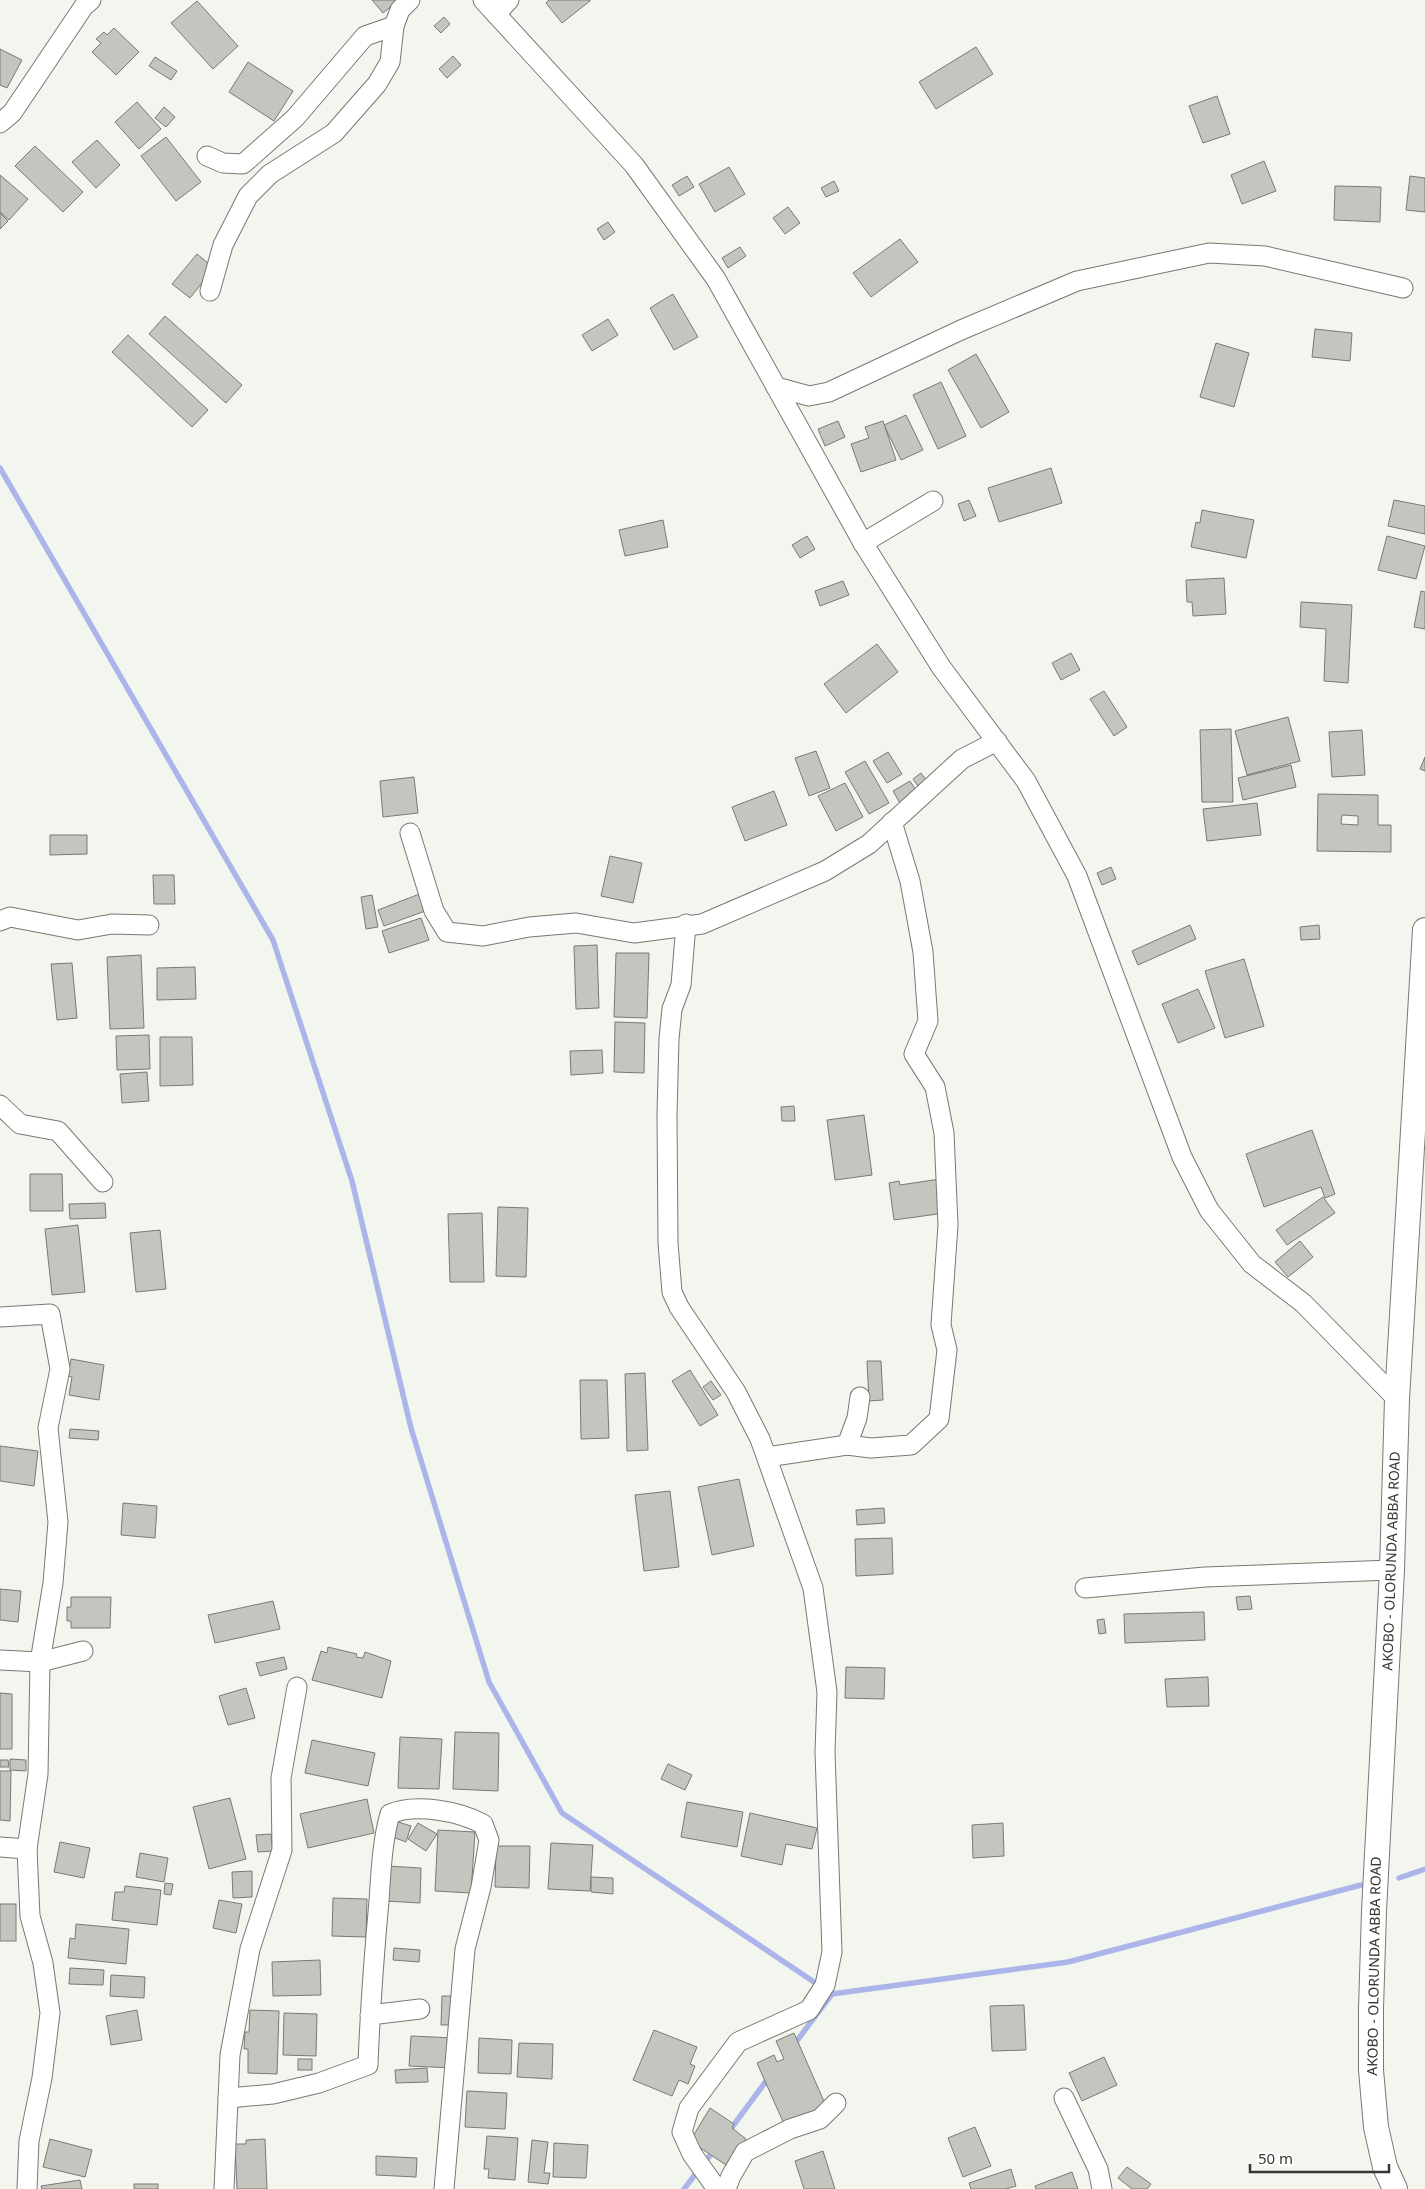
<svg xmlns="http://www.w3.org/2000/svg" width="1425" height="2189" viewBox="0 0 1425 2189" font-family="'Noto Sans',sans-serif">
<rect width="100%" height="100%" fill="#f3f6ef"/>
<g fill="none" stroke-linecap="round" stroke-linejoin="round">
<!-- stream -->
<g stroke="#abb5e9" stroke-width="5.5">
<polyline points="0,468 273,940 352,1181 411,1428 489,1682 562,1813 832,1994"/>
<polyline points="1399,1878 1425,1869"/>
<polyline points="793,2046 832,1994 1068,1962 1361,1885"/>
<polyline points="730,2130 769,2077"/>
<polyline points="684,2189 715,2149"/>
</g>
</g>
<!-- building -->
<g fill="#c3c5be" stroke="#787a74" fill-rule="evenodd">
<polygon points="372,0 399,0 383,13"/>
<polygon points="549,0 590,0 590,1 562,23 546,3"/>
<polygon points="197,1 238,46 213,69 171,23"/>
<polygon points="444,17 450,24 441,33 434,26"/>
<polygon points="114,28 139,52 116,75 92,52 101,43 96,39 104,32 107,35"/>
<polygon points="976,47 993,74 936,109 919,82"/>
<polygon points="0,49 22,60 7,88 0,85"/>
<polygon points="453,56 461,65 447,78 439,69"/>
<polygon points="155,57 177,71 171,80 149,66"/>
<polygon points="248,62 293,91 274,121 229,92"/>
<polygon points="1217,96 1230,134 1203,143 1189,106"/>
<polygon points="137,102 161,129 139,149 115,122"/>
<polygon points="164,107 175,117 166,127 155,118"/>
<polygon points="166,137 201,182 176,201 141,156"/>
<polygon points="97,140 120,165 96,188 72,162"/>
<polygon points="35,146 83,192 63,212 15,166"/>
<polygon points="1264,161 1276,191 1242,204 1231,175"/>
<polygon points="729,167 745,194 715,212 699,184"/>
<polygon points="0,175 28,199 9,220 0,212"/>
<polygon points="687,176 694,187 679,196 672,185"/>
<polygon points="1410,176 1425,178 1425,212 1406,210"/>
<polygon points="834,181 839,191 826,197 821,188"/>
<polygon points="1335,186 1381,187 1380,222 1334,220"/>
<polygon points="788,207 800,223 785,234 773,218"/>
<polygon points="0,213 8,221 0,229"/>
<polygon points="608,222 615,232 604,240 597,229"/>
<polygon points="900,239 918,262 871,297 853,273"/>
<polygon points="740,247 746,256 728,268 722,258"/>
<polygon points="197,254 214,268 190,298 172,284"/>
<polygon points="673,294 698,337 674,350 650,308"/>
<polygon points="165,316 242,385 226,403 149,334"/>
<polygon points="608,319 618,335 592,351 582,335"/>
<polygon points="1315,329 1352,333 1350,361 1312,357"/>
<polygon points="128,335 208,410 192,427 112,352"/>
<polygon points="1216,343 1249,353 1234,407 1200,397"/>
<polygon points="976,354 1009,412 981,428 948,370"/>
<polygon points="941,382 966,436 938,449 913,395"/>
<polygon points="906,415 923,450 901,460 884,425"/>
<polygon points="838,421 845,437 825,446 818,429"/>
<polygon points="883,421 896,460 861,472 851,444 869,438 865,427"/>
<polygon points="1051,468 1062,503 999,522 988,488"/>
<polygon points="969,500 976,516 964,521 958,504"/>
<polygon points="1394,500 1425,506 1425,534 1388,526"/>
<polygon points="1202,510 1254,520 1246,558 1191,547 1196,522 1200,523"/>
<polygon points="663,520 668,547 625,556 619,530"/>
<polygon points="807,536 815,549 800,558 792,545"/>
<polygon points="1387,536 1425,546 1416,579 1378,570"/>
<polygon points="1224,578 1226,614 1193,616 1192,602 1187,602 1186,580"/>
<polygon points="843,581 849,595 820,606 815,591"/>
<polygon points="1421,591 1425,592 1425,629 1414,627"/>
<polygon points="1301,602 1352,605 1348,683 1324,681 1326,629 1300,627"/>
<polygon points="877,644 898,672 846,713 824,684"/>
<polygon points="1071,653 1080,670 1061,680 1052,663"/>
<polygon points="1104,691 1127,727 1114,736 1090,699"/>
<polygon points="1288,717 1300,761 1247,775 1235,731"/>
<polygon points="1231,729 1233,802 1202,802 1200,730"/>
<polygon points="1362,730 1365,775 1332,777 1329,732"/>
<polygon points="816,751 830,788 809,796 795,758"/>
<polygon points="888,752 902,774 887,783 873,761"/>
<polygon points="1425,757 1425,771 1420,769"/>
<polygon points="865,761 889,803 869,814 845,772"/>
<polygon points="1291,765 1296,787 1243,800 1238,778"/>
<polygon points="921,773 926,780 918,786 913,779"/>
<polygon points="414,777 418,813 383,817 380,781"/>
<polygon points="910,781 919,795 901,805 893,791"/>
<polygon points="845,783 863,817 836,831 818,796"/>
<polygon points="774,791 787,825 745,841 732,807"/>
<path d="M1318,794L1378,795V825H1391V852L1317,851ZM1342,815L1358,816V825L1341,824Z"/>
<polygon points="1257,803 1261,835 1207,841 1203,809"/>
<polygon points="50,835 87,835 87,854 50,855"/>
<polygon points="610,856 642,863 633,903 601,896"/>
<polygon points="1111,867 1116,879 1102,885 1097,873"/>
<polygon points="153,875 174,875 175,904 154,904"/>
<polygon points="422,893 428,910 384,926 378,910"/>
<polygon points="372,895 378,927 366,929 361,897"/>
<polygon points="421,918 429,940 389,953 382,931"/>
<polygon points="1190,925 1196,939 1138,965 1132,951"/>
<polygon points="1319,925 1320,939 1301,940 1300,927"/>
<polygon points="597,945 599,1008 576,1009 574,946"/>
<polygon points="616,953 649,953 647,1018 614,1017"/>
<polygon points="141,955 144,1028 110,1029 107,957"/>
<polygon points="1244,959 1264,1026 1225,1038 1205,971"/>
<polygon points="72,963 77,1018 57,1020 51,964"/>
<polygon points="195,967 196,999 157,1000 157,968"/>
<polygon points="1198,989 1215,1028 1178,1043 1162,1004"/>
<polygon points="615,1022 645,1023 644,1073 614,1072"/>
<polygon points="149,1035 150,1069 117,1070 116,1036"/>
<polygon points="160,1037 192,1037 193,1085 160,1086"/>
<polygon points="602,1050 603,1073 571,1075 570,1051"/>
<polygon points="147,1072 149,1101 122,1103 120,1074"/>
<polygon points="794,1106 795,1121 782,1121 781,1107"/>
<polygon points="864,1115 872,1175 835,1180 827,1120"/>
<polygon points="1312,1130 1335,1194 1325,1198 1321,1187 1264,1207 1246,1154"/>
<polygon points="30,1174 62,1174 63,1211 30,1211"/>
<polygon points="940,1179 945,1213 894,1220 889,1183 899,1181 900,1185"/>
<polygon points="1323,1197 1335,1213 1287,1245 1276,1230"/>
<polygon points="105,1203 106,1218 70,1219 69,1204"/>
<polygon points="498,1207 528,1208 526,1277 496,1276"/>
<polygon points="482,1213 484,1282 450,1282 448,1214"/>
<polygon points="78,1225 85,1292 52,1295 45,1229"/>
<polygon points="160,1230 166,1289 136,1292 130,1233"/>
<polygon points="1300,1241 1313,1257 1288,1277 1275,1262"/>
<polygon points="71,1359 104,1365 99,1400 69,1395 72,1377 68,1376"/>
<polygon points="867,1361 881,1361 883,1400 869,1401"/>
<polygon points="690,1370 718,1415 700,1426 672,1381"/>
<polygon points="645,1373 648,1450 627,1451 625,1374"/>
<polygon points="580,1380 607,1380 609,1438 581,1439"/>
<polygon points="711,1381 721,1395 713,1400 703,1387"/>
<polygon points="70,1429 99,1431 98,1440 69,1438"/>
<polygon points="0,1446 38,1451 34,1486 0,1481"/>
<polygon points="739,1479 754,1546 712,1555 698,1487"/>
<polygon points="670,1491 679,1567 644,1571 635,1495"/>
<polygon points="123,1503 157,1506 155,1538 121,1535"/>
<polygon points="884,1508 885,1523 857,1525 856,1510"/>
<polygon points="892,1538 893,1574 856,1576 855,1539"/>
<polygon points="0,1589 21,1591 18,1622 0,1620"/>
<polygon points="1250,1596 1252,1609 1238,1610 1236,1597"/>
<polygon points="71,1597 111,1597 110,1628 71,1628 71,1621 67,1621 67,1607 71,1607"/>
<polygon points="273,1601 280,1629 215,1643 208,1615"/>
<polygon points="1204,1612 1205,1640 1125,1643 1124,1614"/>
<polygon points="1104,1619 1106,1633 1099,1634 1097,1620"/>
<polygon points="328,1647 357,1654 356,1657 363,1658 365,1652 391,1661 382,1698 312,1680 321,1651 327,1653"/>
<polygon points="284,1657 287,1669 260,1676 256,1663"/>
<polygon points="846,1667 885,1668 884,1699 845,1698"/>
<polygon points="1208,1677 1209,1706 1167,1707 1165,1679"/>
<polygon points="246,1688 255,1718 228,1725 219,1696"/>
<polygon points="0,1693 12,1694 12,1749 0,1749"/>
<polygon points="455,1732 499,1733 498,1791 453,1789"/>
<polygon points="400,1737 442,1739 439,1789 398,1788"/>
<polygon points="312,1740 375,1753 368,1786 305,1773"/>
<polygon points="10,1759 26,1760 26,1771 10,1770"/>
<polygon points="0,1760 8,1760 9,1767 0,1767"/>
<polygon points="668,1764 692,1775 685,1790 661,1779"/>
<polygon points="0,1771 11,1771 10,1821 0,1820"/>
<polygon points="230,1798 246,1859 209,1869 193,1807"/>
<polygon points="367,1799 374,1833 308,1848 300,1814"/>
<polygon points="687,1802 743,1812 737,1847 681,1837"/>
<polygon points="750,1813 817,1828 812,1849 786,1844 782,1865 741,1856"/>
<polygon points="395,1821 411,1826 406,1842 390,1836"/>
<polygon points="418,1823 437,1834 426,1851 408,1839"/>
<polygon points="1003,1823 1004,1856 973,1858 972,1825"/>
<polygon points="438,1830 475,1832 471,1893 435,1891"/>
<polygon points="271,1834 273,1851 258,1852 256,1835"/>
<polygon points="60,1842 90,1848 84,1878 54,1872"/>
<polygon points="551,1843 593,1845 590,1891 548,1889"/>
<polygon points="496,1846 530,1846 529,1888 495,1887"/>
<polygon points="140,1853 168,1858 164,1882 136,1877"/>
<polygon points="387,1866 421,1868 420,1903 385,1901"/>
<polygon points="252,1871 252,1897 233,1898 232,1872"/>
<polygon points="591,1877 613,1878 613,1894 591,1892"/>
<polygon points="165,1883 173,1884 171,1895 164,1894"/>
<polygon points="125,1886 161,1890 157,1925 112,1920 115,1892 124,1892"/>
<polygon points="333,1898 367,1899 366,1937 332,1936"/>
<polygon points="219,1900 242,1904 236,1933 213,1928"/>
<rect x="0" y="1904" width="16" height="37"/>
<polygon points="76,1924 129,1929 126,1964 68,1958 70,1938 75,1939"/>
<polygon points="394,1948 420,1950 419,1962 393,1960"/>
<polygon points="320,1960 321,1995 273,1996 272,1962"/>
<polygon points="70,1968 104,1970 103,1985 69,1984"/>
<polygon points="111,1975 145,1977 144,1998 110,1996"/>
<polygon points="442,1996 457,1996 456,2025 441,2025"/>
<polygon points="1024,2005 1026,2050 992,2051 990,2006"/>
<polygon points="137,2010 142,2040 111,2045 106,2016"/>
<polygon points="250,2010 279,2011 277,2074 248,2073 248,2049 244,2049 245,2032 249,2032"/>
<polygon points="284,2013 317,2014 316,2056 283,2055"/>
<polygon points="654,2030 697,2047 690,2064 695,2066 688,2084 679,2080 672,2096 633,2080"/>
<polygon points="794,2033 826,2106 784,2124 757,2063 774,2055 777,2062 784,2059 776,2041"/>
<polygon points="411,2036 455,2038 453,2068 409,2066"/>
<polygon points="479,2038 512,2040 511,2074 478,2073"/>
<polygon points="519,2043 553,2044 552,2079 517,2077"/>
<polygon points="1104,2057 1117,2085 1082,2101 1069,2073"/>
<rect x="298" y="2059" width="14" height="11"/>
<polygon points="427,2068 428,2082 396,2083 395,2070"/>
<polygon points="467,2091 507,2093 505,2129 465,2127"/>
<polygon points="710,2108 734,2124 732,2128 746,2139 734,2158 732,2155 726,2165 690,2141"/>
<polygon points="975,2127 991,2166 963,2177 948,2138"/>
<polygon points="487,2136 518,2138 515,2180 488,2178 489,2169 484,2169"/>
<polygon points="50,2139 92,2150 85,2177 43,2167"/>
<polygon points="265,2139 267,2189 237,2189 235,2144 246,2144 246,2140"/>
<polygon points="532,2140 548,2142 544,2173 550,2173 548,2184 528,2182"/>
<polygon points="554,2143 588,2145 586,2178 553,2177"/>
<polygon points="823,2151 835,2189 804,2189 795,2161"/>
<polygon points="376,2156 417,2158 416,2177 376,2175"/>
<polygon points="1127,2167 1151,2184 1147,2189 1132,2189 1118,2178"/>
<polygon points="1011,2169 1016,2186 1006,2189 971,2189 969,2183"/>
<polygon points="1072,2172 1078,2189 1036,2189 1035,2186"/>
<polygon points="80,2180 82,2189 42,2189 41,2186"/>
<rect x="134" y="2184" width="24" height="5"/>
</g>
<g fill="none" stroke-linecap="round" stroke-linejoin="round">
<defs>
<g id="minor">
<polyline points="483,0 634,165 716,279 863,543 941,667 1026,781 1077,876 1182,1157 1209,1210 1252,1264 1303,1303 1397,1399"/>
<polyline points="496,14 509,0"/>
<polyline points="0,123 12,113 84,6 91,0"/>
<polyline points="207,156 223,163 243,164 295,118 365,36 394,26"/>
<polyline points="210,291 223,245 248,196 270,174 334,133 377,84 390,62 394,26 400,10 410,0"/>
<polyline points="776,387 809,396 829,392 961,330 1077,281 1209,253 1265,256 1403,288"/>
<polyline points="863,543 933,501"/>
<polyline points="410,833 434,911 447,932 483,936 529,927 576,923 634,933 702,924 825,871 869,844 962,759 997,741"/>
<polyline points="0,921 10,917 78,930 112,924 149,925"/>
<polyline points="686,924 681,985 672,1009 669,1039 667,1114 668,1243 672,1292 679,1307 736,1392 760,1439 813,1588 827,1692 825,1752 832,1952 825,1985 809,2010 738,2042 689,2108 682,2132 692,2154 717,2189"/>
<polyline points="0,1105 20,1124 58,1131 103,1182"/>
<polyline points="0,1317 50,1314 60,1369 48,1428 58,1522 53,1583 40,1662 38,1774 27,1849"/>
<polyline points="847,1445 871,1448 911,1445 939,1419 947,1350 941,1325 948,1225 944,1133 935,1087 914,1054 928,1021 923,952 910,881 892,822"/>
<polyline points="767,1457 847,1445 857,1418 860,1397"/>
<polyline points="1085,1588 1205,1577 1392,1570"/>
<polyline points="0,1660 40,1662 83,1651"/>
<polyline points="0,1847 27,1849 30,1916 43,1963 50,2013 42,2078 29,2141 27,2189"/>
<polyline points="370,2015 420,2009"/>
<path d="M228,2098L273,2094L319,2083L368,2065C370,2010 374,1956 379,1901C381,1872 382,1842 390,1814C416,1803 458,1811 483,1824L489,1840L481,1887L465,1949L444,2189"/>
<polyline points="1064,2098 1098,2169 1102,2189"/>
<polyline points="224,2189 230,2055 250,1949 282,1850 281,1778 297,1687"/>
<polyline points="726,2189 731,2176 745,2152 790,2129 820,2119 836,2103"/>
</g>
<polyline id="major" points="1395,2189 1385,2167 1376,2127 1371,2070 1371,2009 1374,1911 1392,1570 1397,1399 1425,930"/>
</defs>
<!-- minor casing -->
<use href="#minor" stroke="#777972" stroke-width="21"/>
<!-- major casing -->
<use href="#major" stroke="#777972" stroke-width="26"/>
<!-- minor -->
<use href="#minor" stroke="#fff" stroke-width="19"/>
<!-- major -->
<use href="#major" stroke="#fff" stroke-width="24"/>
</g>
<g text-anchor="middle" stroke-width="4" stroke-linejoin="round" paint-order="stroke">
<!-- street labels -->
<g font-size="14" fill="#373835" stroke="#fff">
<text transform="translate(1391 1561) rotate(-88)" y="5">AKOBO - OLORUNDA ABBA ROAD</text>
<text transform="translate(1374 1966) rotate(-89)" y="5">AKOBO - OLORUNDA ABBA ROAD</text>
</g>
</g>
<!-- scale -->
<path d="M1250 2164v8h139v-8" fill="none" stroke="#373835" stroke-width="2.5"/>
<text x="1258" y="2164" font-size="15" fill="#373835" stroke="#ffffff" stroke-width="4" paint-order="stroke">50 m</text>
</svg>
